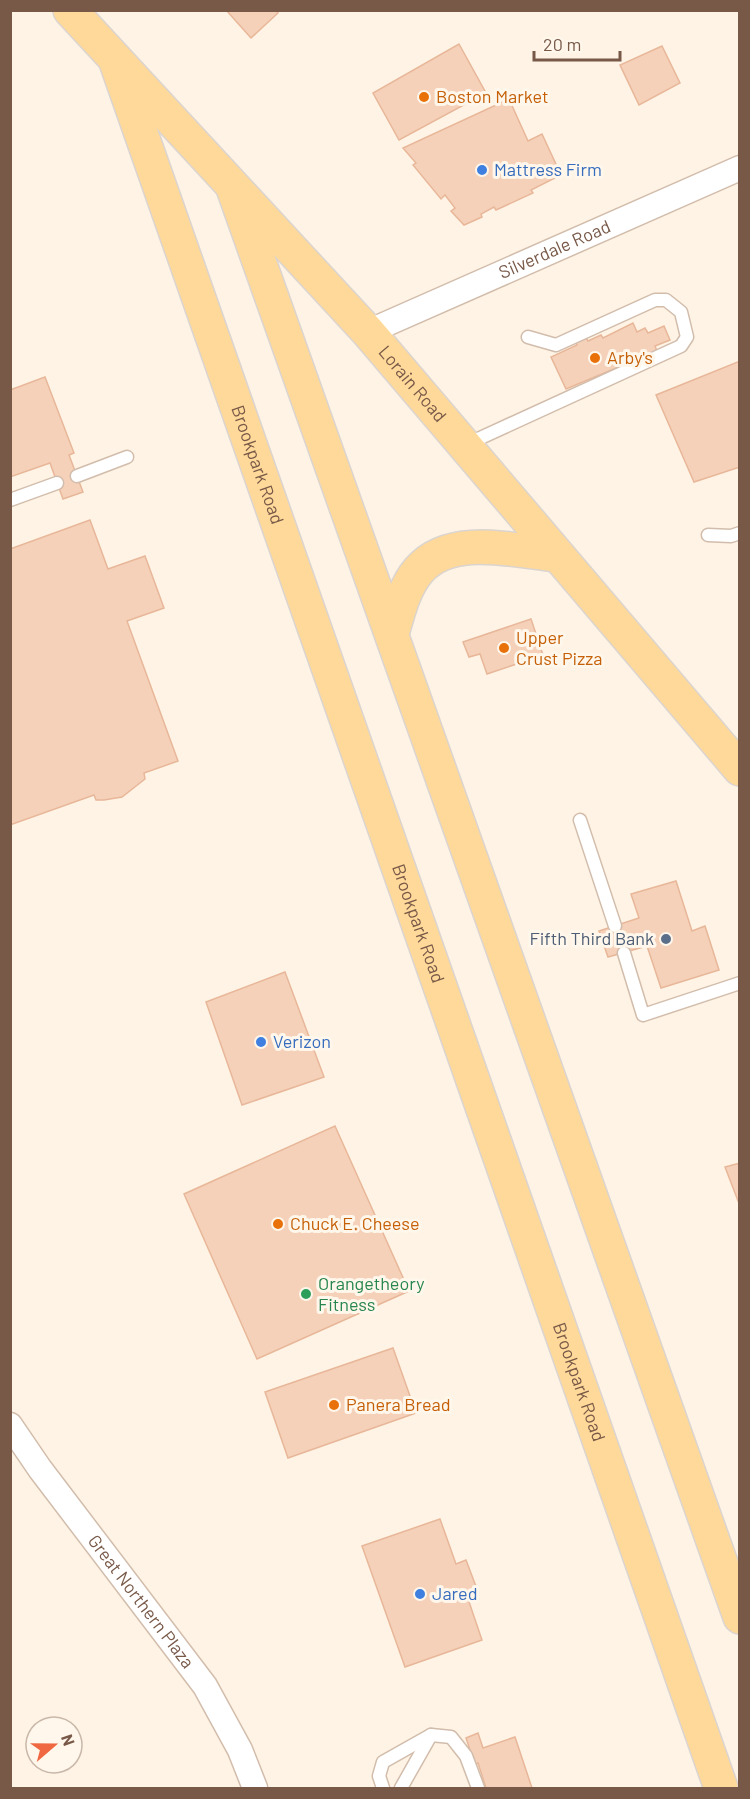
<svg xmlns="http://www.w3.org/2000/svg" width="750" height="1799" viewBox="0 0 750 1799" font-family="Barlow,sans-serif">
<rect width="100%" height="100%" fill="#fef3e4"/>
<!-- building -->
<g fill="#f5d1ba" stroke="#e8b799" stroke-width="1.5">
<polygon points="226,10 276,10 278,13 251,38"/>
<polygon points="459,44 486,93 399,140 373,93"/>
<polygon points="662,46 680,83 639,105 620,65"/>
<polygon points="509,99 528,141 542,134 561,175 531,190 533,193 496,210 494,207 481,214 482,217 464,225 451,211 455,208 445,195 441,199 413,165 416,163 403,148"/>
<polygon points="633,323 637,332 645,328 648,333 664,326 670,340 655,346 657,351 566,389 551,357 577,345 575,341 585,336 588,341 601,335 603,338"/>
<polygon points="740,361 740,467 694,482 656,395"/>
<polygon points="45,377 74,453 69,455 83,492 63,499 50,463 10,477 10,390"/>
<polygon points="90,520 108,569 145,556 164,608 127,621 178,761 144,773 145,779 122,797 104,800 96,800 94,795 10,825 10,549"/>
<polygon points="531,619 543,655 487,674 480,654 469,657 463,642"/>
<polygon points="676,881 692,931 705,926 719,970 661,988 647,946 608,957 599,931 639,918 631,894"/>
<polygon points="285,972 324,1077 242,1105 206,1002"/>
<polygon points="335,1126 409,1291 257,1359 184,1194"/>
<polygon points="740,1163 740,1206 725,1167"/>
<polygon points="393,1348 416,1413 288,1458 265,1392"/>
<polygon points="440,1519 456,1564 466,1560 477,1589 466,1593 482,1640 405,1667 362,1546"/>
<polygon points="478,1733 483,1748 515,1737 532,1788 486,1788 478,1763 475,1765 466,1738"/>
</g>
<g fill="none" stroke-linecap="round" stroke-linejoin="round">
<defs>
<g id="service">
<polyline points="465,445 681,346 687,337 681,312 666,300 655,300 556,345 528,337"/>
<polyline points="77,476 127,457"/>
<polyline points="10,500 57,483"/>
<polyline points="708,535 731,536 740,533"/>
<polyline points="580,820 615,926"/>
<polyline points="624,953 643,1015 740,983"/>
<polyline points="383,1788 379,1776 383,1762 431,1735"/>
<polyline points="401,1788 431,1735 451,1737 466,1756 478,1788"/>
</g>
<g id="minor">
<path id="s1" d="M368,332L740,168"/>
<path id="s2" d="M10,1425L40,1469L205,1686L240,1750L255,1788"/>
</g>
<g id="primary">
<path id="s3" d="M70,10L368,332L740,769"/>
<path id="s4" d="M115,59L721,1788"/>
<polyline points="233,188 740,1617"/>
<path d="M392,634C398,613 404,587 419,570C451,533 515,551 557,555"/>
</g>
</defs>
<!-- service casing -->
<use href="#service" stroke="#d2bdac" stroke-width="15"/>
<!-- minor casing -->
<use href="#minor" stroke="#d2bdac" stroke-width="27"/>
<!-- primary casing -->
<use href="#primary" stroke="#dcd4cf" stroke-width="36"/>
<!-- service -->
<use href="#service" stroke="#fff" stroke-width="12"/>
<!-- minor -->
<use href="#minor" stroke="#fff" stroke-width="24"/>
<!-- primary -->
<use href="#primary" stroke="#ffd999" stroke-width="33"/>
</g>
<!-- markers -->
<g fill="#e8710a" stroke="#fff7eb" stroke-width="2">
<circle cx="424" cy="97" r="6"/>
<circle cx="595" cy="358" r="6"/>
<circle cx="504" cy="648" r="6"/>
<circle cx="278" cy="1224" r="6"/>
<circle cx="334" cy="1405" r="6"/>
</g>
<g fill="#3f7fe0" stroke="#fff7eb" stroke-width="2">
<circle cx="482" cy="170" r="6"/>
<circle cx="261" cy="1042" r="6"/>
<circle cx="420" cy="1594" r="6"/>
</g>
<circle fill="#5c6f8a" stroke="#fff7eb" stroke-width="2" cx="666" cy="939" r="6"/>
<circle fill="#2e9e5b" stroke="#fff7eb" stroke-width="2" cx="306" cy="1294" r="6"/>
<g text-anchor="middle" stroke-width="6" stroke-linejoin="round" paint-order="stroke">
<!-- food labels -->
<g font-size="18" fill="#c56008" stroke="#fff7eb" text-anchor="start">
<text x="436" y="103">Boston Market</text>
<text x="607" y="364">Arby's</text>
<text x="516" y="644">Upper<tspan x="516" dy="21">Crust Pizza</tspan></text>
<text x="290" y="1230">Chuck E. Cheese</text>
<text x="346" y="1411">Panera Bread</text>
</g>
<!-- shop labels -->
<g font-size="18" fill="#366cbe" stroke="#fff7eb" text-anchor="start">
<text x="494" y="176">Mattress Firm</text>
<text x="273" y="1048">Verizon</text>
<text x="432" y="1600">Jared</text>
</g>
<!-- street labels -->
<g font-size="18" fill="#785948" stroke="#fff7eb">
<text dy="6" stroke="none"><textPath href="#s1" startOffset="204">Silverdale Road</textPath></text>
<text dy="6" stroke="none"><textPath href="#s3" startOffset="507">Lorain Road</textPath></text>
<text dy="6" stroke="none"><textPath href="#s4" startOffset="430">Brookpark Road</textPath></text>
<text dy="6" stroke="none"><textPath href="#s4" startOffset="916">Brookpark Road</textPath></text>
<text dy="6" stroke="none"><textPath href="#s4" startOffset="1402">Brookpark Road</textPath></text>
<text dy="6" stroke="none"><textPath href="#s2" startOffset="220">Great Northern Plaza</textPath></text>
</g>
<!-- service labels -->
<g font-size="18" fill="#4e5e75" stroke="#fff7eb" text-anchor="end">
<text x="654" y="945">Fifth Third Bank</text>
</g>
<!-- leisure labels -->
<g font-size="18" fill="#27864d" stroke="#fff7eb" text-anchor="start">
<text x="318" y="1290">Orangetheory<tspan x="318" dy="21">Fitness</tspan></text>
</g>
</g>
<!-- border -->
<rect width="750" height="1799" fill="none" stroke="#785948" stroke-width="24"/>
<!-- north arrow -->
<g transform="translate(54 1745) rotate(70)"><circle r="28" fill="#fff7eb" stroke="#c9b8aa" stroke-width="1.5"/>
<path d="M0-4.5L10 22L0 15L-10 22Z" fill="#ef6841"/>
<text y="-9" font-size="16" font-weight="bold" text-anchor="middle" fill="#785948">N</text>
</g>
<!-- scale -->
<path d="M534 51v9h86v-9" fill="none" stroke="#785948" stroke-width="3"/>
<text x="543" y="51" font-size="18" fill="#785948" stroke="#fff7eb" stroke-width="4.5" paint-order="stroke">20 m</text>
</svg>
